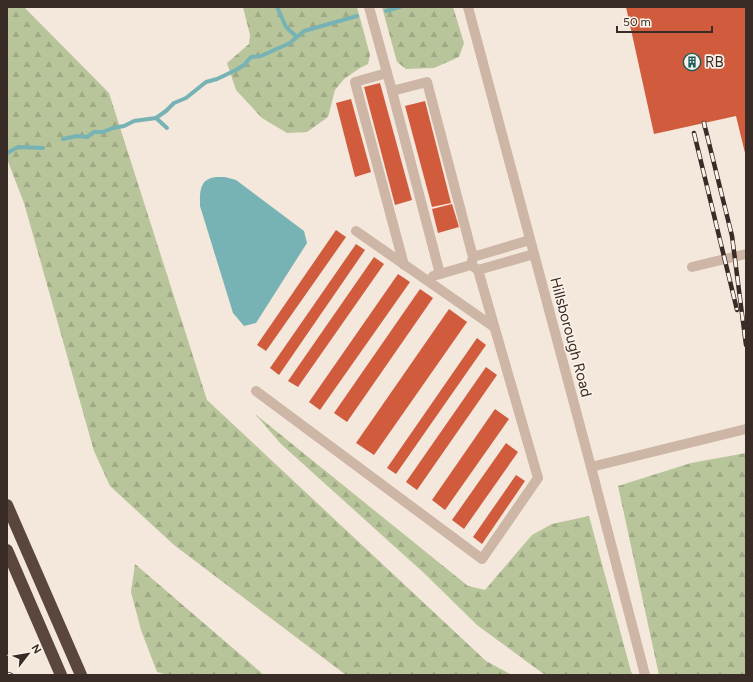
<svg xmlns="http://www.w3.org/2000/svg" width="753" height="682" viewBox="0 0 753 682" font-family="Figtree,sans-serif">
<defs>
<pattern id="forest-firs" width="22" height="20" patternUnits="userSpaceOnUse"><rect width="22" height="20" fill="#b8c59a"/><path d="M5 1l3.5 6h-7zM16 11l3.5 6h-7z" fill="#9fa985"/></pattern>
</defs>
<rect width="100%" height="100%" fill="#f4e7db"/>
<!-- forest -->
<g fill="url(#forest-firs)">
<polygon points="7,7 24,7 109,93 207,400 486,661 512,675 346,675 174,545 110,486 94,451 24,203 7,159"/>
<polygon points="243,7 357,7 370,55 368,64 360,68 344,79 335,90 328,117 307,132 287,133 262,118 236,90 227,63 249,44 250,35"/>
<polygon points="382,7 453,7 464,43 459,57 434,68 406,69 397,62"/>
<polygon points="255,414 468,586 485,590 532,535 552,524 589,516 632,675 545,675 477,625 425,574 281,444"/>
<polygon points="746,453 746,675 659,675 618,486 691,463"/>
<polygon points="135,564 264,675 168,675 157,672 141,630 131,592"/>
</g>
<!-- water -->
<path fill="#77b3b4" d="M216,177H225L236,180L304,231L307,243L256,323L244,326L233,313L200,206C200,192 199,179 216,177Z"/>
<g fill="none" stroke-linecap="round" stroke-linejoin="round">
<!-- stream -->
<g stroke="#77b3b4" stroke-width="4">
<polyline points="277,7 286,27 297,37"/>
<polyline points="386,11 400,7"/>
<polyline points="156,118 167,128"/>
<polyline points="63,139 77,136 87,137 94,132 103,132 113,128 124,126 134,121 156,118 166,111 174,103 186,98 206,82 217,79 236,70 244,65 251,57 261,56 290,43 304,31 357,16"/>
<polyline points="7,153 18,147 43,148"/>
</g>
</g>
<!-- building -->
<g fill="#d05b3d">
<polygon points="626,7 746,7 746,157 736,116 654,134"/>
<polygon points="380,83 412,200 395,205 364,87"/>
<polygon points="351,99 371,172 355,177 336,103"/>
<polygon points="425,101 451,203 432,207 405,106"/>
<polygon points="452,204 459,227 438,233 432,209"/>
<polygon points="336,230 346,237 266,351 257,345"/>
<polygon points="356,244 365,250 279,375 270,368"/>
<polygon points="374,257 384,264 298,387 288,381"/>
<polygon points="398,274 410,282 320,410 309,402"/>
<polygon points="420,289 433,298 347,422 334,413"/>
<polygon points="449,309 467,322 374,455 356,443"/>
<polygon points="477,338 486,345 396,474 387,468"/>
<polygon points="486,367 497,375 417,490 406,482"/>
<polygon points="495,409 509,419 445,510 432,500"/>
<polygon points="506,443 518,452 464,529 452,520"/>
<polygon points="516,475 525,481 482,544 473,537"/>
</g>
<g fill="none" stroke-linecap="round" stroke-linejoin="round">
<!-- minor -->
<g stroke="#cdb6a6" stroke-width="10">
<polyline points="369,7 392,91"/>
<polyline points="468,7 591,467 645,675"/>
<polyline points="387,73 355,82 404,265"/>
<polyline points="356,231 494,327"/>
<polyline points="473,257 530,240"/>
<polyline points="692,267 746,254"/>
<polyline points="478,270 534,254"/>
<polyline points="433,276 471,265"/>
<polyline points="256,391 482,559 538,478 478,270 471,265 473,257 427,82 392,91 440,274"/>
<polyline points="591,467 746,429"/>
</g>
<!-- highway -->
<g stroke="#5b463e" stroke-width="12">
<polyline points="7,505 81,675"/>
<polyline points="7,550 61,675"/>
</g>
<defs>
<g id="rail">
<polyline points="705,128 704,123 732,236 746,345"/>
<polyline points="694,133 737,310"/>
<polyline points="7,674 11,675"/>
</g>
</defs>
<!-- rail casing -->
<use href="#rail" stroke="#392c27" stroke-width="4.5"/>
<!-- rail -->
<use href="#rail" stroke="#fbf2e8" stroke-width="3" stroke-dasharray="9" stroke-linecap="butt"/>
</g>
<!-- icons -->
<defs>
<symbol id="building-ring" viewBox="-11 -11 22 22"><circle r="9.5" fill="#fbf2e8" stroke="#195c5e" stroke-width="1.5"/><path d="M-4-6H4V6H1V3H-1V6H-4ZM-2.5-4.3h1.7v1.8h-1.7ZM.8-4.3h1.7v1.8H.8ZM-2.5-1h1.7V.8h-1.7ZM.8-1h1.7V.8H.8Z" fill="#195c5e"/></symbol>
</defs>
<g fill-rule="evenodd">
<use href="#building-ring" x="682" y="52" width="20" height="20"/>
</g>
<g text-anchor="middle" stroke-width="3.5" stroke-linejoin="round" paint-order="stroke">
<!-- poi labels -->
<g font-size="15" fill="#392c27" stroke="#fbf2e8" text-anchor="start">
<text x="705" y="67">RB</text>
</g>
<!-- street labels -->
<g font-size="15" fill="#392c27" stroke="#fbf2e8">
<text transform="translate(571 337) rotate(75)" y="5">Hillsborough Road</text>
</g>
</g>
<!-- border -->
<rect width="753" height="682" fill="none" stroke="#392c27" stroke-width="16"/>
<!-- north arrow -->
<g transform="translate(28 654) rotate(59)" stroke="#fbf2e8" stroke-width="3" paint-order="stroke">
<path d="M0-3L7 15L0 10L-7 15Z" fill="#392c27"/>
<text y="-6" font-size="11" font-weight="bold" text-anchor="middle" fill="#392c27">N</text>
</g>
<!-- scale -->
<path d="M617 26v6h95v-6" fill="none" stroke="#392c27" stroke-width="2"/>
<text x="623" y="26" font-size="12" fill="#392c27" stroke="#fbf2e8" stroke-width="3" paint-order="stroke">50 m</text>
</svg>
